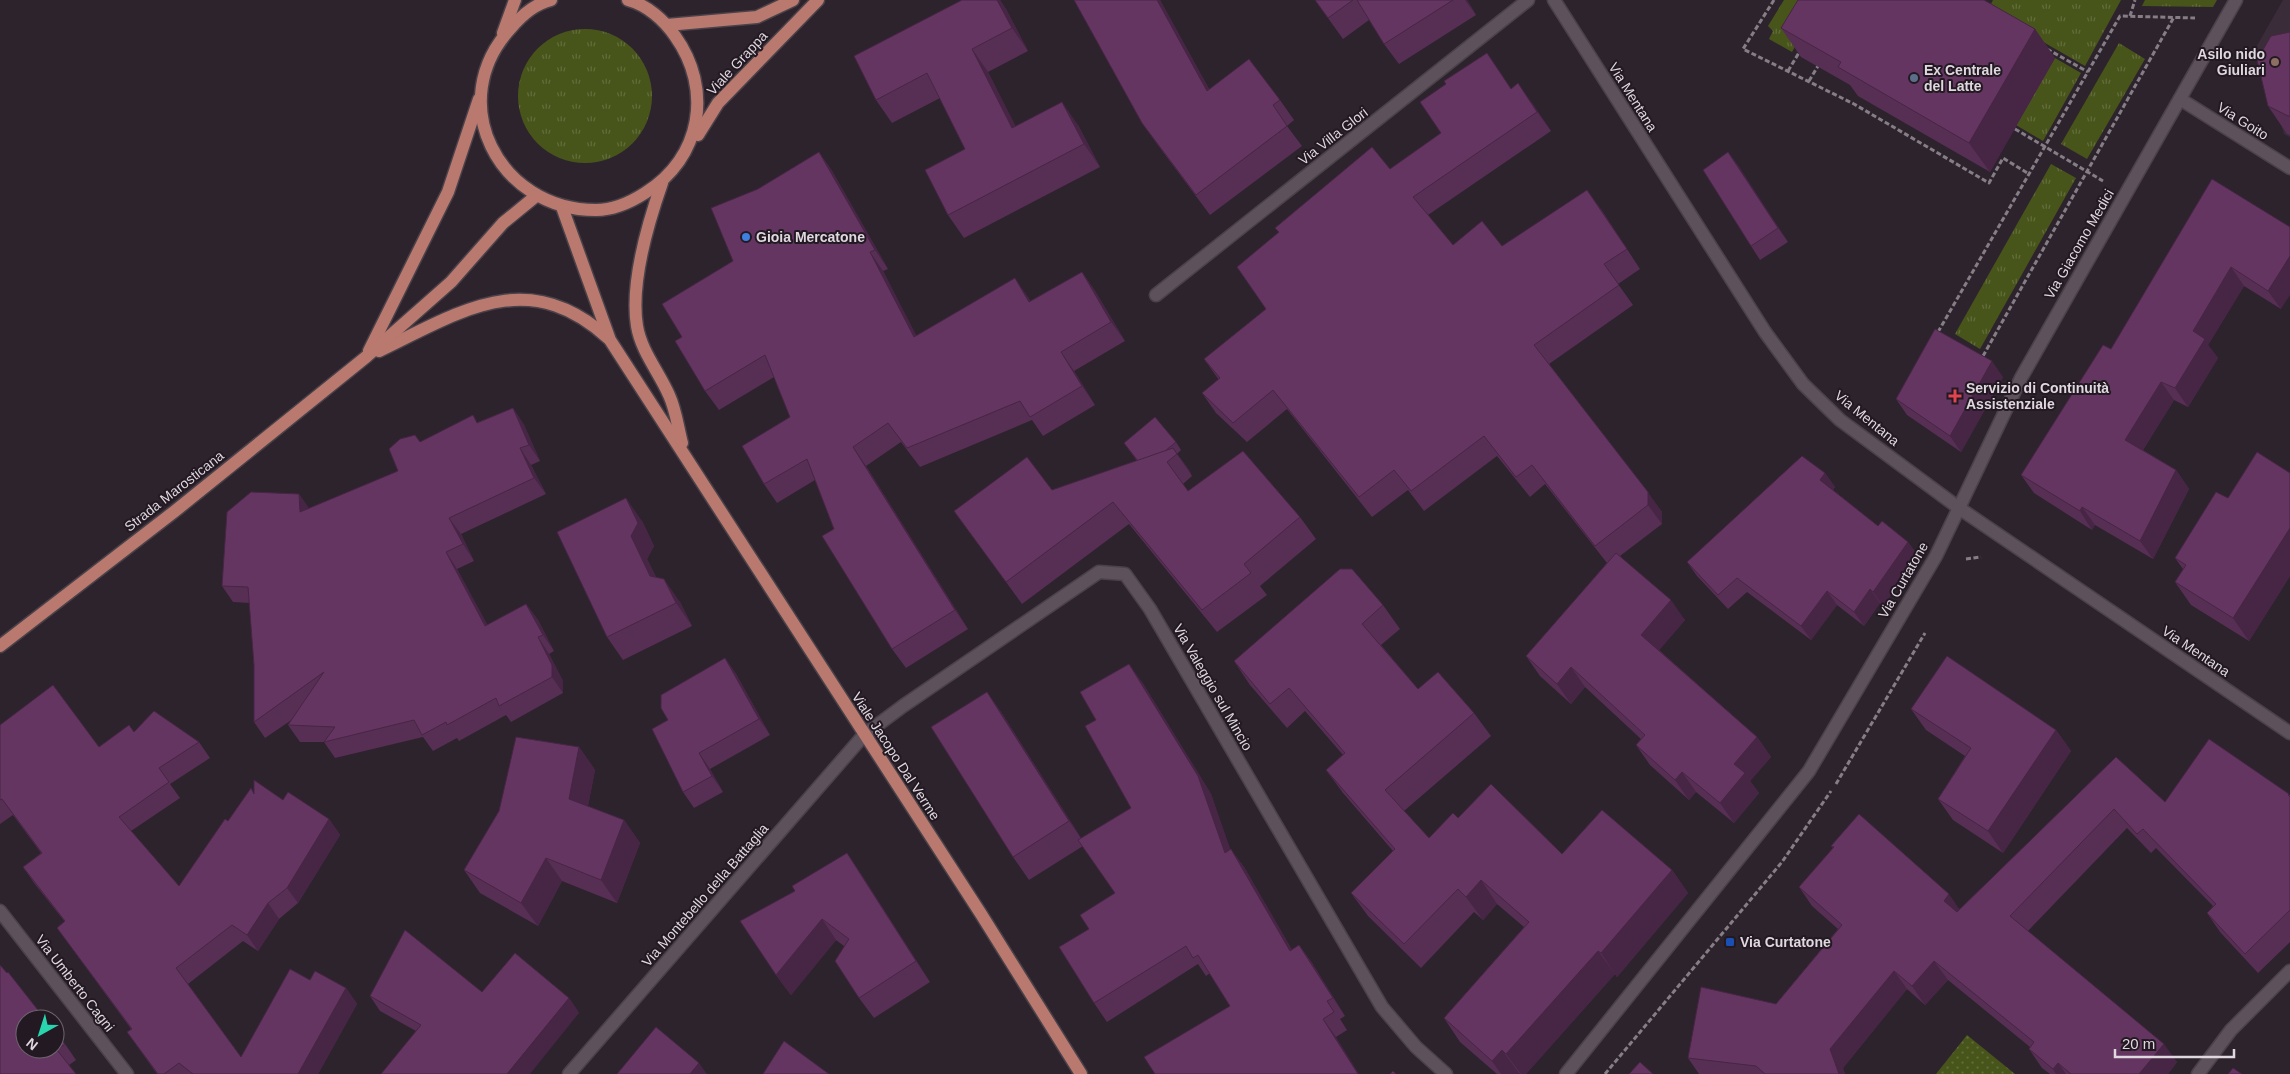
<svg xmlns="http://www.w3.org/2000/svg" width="2290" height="1074" viewBox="0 0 2290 1074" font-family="Arial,sans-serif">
<defs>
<pattern id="grass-tufts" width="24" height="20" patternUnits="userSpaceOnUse" patternTransform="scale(1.25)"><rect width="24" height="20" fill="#48551a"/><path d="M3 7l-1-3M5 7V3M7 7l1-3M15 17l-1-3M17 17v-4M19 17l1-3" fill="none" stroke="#626d3b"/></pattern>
<pattern id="park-dots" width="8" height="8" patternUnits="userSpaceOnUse" patternTransform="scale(1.25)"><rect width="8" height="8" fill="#48551a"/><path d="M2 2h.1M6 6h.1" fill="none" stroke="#626d3b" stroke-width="1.8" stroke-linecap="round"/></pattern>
</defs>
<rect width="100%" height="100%" fill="#2d232d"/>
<!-- built -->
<polygon fill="#3b2c3a" points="2283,0 2290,0 2290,137 2284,134 2266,72 2254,51"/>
<!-- grass -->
<g fill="url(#grass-tufts)">
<polygon points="1784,0 1821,0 1792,52 1769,39 1773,31 1768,26"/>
<polygon points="1993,0 2121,0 2085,66 1988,10"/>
<polygon points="2145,0 2217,0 2213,7 2142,6"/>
<circle cx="585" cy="96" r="67"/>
<polygon points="2119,43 2145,59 2087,159 2061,144"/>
<polygon points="2055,58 2081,73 2043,141 2016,125"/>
<polygon points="2051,164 2076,178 1980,349 1955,334"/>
</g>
<!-- park -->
<polygon fill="url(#park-dots)" points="1967,1035 2015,1074 1936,1074"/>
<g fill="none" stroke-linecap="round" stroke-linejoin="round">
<defs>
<g id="minor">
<polyline points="1554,0 1765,332 1803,384 1840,420 1959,508 2290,733"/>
<polyline points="2180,99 2290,168"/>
<polyline points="1156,295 1528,0"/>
<polyline points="0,911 127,1074"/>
<polyline points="569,1074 864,735 903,706 1099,572 1125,574 1150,609 1382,1007 1416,1047 1446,1074"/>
<polyline points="1566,1074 1809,771 1936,556 2021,378 2236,0"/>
<polyline points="2198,1074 2231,1030 2290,971"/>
</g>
<g id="major">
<path d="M551,0C535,4 521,16 511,28C443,101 498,210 596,210C613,210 631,202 645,193C702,158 713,89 675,36C664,20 647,5 628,0"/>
<polyline points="667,25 757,17 793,0"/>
<polyline points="503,33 515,0"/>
<polyline points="698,135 718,103 818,0"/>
<path d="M662,183C648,223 630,283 637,326C641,351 659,372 669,395C676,410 678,428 682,443"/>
<polyline points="562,207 610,340 981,914 1081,1074"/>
<polyline points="369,351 448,192 479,99"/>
<path d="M379,351C460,312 528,265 608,338"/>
<polyline points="0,646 175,511 366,357 451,282 503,223 536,196"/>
</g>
</defs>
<!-- minor casing -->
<use href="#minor" stroke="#4a4149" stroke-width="15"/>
<!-- major casing -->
<use href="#major" stroke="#4a4149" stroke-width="15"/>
<!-- path -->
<g stroke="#867e86" stroke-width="3" stroke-dasharray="5 2.5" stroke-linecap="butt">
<polyline points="1774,0 1743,49 1854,104 1989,183 2003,158 2029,174"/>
<polyline points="2130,16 2135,0"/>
<polyline points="2047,49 2088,72"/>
<polyline points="1788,71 1800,51"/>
<polyline points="1809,81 1818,66"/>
<polyline points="2015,129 2103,181"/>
<polyline points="1938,332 2120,16 2195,18"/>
<polyline points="1983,356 2174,17"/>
<polyline points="1966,559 1981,557"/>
<polyline points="1836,784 1925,633"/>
<polyline points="1605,1074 1782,862 1831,791"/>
</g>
<!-- minor -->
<use href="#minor" stroke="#5d515c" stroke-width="12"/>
<!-- major -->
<use href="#major" stroke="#b9796e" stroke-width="12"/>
</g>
<!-- wall -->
<g fill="#572e54">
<polygon points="962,0 1000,0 1006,9 1028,51 988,72 1015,126 1078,125 1100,167 964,238 948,215 965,149 940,98 892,123 876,100"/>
<polygon points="1074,0 1160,0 1209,89 1280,100 1294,120 1287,126 1302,146 1210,215 1157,144 1142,123"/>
<polygon points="1315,0 1467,0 1476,15 1399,64 1384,44 1369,20 1343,39"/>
<polygon points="1781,28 2035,29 2055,58 1990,172 1858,96 1850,85 1801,57"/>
<polygon points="2290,31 2290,135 2287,134 2268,106"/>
<polygon points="1500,72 1511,89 1532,103 1551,131 1428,215 1453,245 1502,246 1601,209 1640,269 1618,284 1633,305 1549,364 1662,512 1662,524 1620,556 1685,620 1659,650 1757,737 1771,757 1750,781 1759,793 1734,823 1696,792 1689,800 1650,765 1636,745 1641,739 1585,687 1571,704 1540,676 1526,656 1607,563 1545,484 1530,497 1497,456 1424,511 1408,490 1372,517 1287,409 1247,442 1216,413 1202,393 1219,380 1204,359 1266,309 1279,233 1275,228 1390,169 1441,133"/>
<polygon points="819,152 832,171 888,269 883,271 916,336 1028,297 1030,301 1082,272 1095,291 1125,341 1074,371 1095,405 1043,436 1032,420 920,467 901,442 866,466 968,629 906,668 892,649 834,529 815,480 777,503 764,484 790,417 774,377 719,410 705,391 682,337 733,261 758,189"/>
<polygon points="1728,152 1788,242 1760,260 1751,246"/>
<polygon points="2290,227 2281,309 2244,286 2208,345 2218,358 2188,407 2174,400 2143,450 2176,470 2189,489 2153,559 2095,525 2092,530 2034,493 2021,475 2111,349"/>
<polygon points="2003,377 1961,452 1907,415 1896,399"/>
<polygon points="513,408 524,425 540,461 531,465 546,494 461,534 474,561 457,569 487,625 526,604 538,620 554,651 549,654 563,681 563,693 511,722 506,715 459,741 457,738 433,751 423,737 335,758 324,742 300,742 288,725 293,719 265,738 254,722 254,665 250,603 233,602 222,586 299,494 309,509 398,471 420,442 478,422"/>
<polygon points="1176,442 1181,450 1177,454 1189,470 1192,476 1183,484 1188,491 1300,517 1316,539 1260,586 1267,595 1217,632 1129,524 1022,604 954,511 1052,490 1137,461 1124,443"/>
<polygon points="1825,473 1835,487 1833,490 1878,526 1908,542 1918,556 1883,606 1880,603 1864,626 1837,605 1811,640 1747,592 1728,609 1697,576 1687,562"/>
<polygon points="2290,473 2290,576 2249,641 2191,605 2175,582 2183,569 2175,558 2228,498"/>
<polygon points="642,521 654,546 647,559 656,577 680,602 692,626 623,660 607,637"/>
<polygon points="1383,605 1400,629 1381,645 1418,689 1474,713 1491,736 1404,811 1429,838 1458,818 1562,854 1672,870 1688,893 1617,977 1615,974 1526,1074 1520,1074 1519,1073 1518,1074 1497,1074 1460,1042 1444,1018 1524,927 1497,904 1483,920 1474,912 1421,968 1368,916 1351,893 1393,851 1343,793 1326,770 1343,755 1305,711 1287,728 1250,685 1234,661"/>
<polygon points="725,658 736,674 770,735 710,769 723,792 694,808 683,792 668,720"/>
<polygon points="1142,682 1211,794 1230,850 1244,867 1292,950 1299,945 1312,963 1345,1016 1340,1019 1347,1030 1336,1037 1230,1006 1210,973 1206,976 1198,964 1107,1022 1094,1003 1089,929 1115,893 1083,846 1029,880 1013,857 987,692 1003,715 1081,838 1131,808 1096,720"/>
<polygon points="1911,709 2056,730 2071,751 2003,853 1953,820 1938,799 1965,756 1926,730"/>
<polygon points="0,725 99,747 199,742 210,758 170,784 180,798 131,831 179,886 228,821 254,793 283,800 329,819 340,835 298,903 279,919 258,951 243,941 188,984 241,1057 310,980 346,988 357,1004 318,1074 157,1074 127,1032 131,1029 60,932 65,922 34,883 23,867 41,853 13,815 0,824"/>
<polygon points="579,747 595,770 588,806 624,820 640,843 617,903 562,881 538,926 480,893 464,870"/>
<polygon points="2116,757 2165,802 2290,795 2290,942 2258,973 2220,932 2207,913 2213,906 2156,848 2151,853 2127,828 2028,931 2177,1062 2168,1074 2050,1074 2042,1068 2029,1049 2030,1047 1948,980 1925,1005 1907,989 1843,1068 1845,1074 1699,1074 1688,1058 1776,1004 1838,929 1812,906 1799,887 1833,848 1831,846 1960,909"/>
<polygon points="847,853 861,874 930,982 874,1018 859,998 844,946 836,940 791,995 776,975 795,891"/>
<polygon points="482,992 569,998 579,1013 416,1031 380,1011 370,996"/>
<polygon points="65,1044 76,1060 69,1065 0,1074"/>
</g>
<!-- shaded-wall -->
<g fill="#472545">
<polygon points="997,0 1000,0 1006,9 1028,51 1012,28"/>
<polygon points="1157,0 1160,0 1221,111 1207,91"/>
<polygon points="1465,0 1467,0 1476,15"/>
<polygon points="2035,29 2055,58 1990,172 1969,143"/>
<polygon points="972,49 988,72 1028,150 1012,128"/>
<polygon points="1518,83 1532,103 1551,131 1537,112"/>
<polygon points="1062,102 1078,125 1100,167 1084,144"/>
<polygon points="819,152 832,171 888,269 875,250"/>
<polygon points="1728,152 1738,165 1788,242 1778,228"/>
<polygon points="1587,190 1601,209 1640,269 1627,249"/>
<polygon points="870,252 883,271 927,356 914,337"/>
<polygon points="2290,256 2290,295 2281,309 2268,291"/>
<polygon points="2231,267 2244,286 2208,345 2218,358 2188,407 2175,388 2193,331"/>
<polygon points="1082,272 1095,291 1125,341 1111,322"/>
<polygon points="1015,278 1028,297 1042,321 1029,302"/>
<polygon points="1061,352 1074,371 1095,405 1082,386"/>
<polygon points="1992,361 2003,377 1961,452 1950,436"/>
<polygon points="2161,382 2174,400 2138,458 2125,440"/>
<polygon points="513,408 524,425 540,461 529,445"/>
<polygon points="853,447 866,466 968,629 955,610"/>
<polygon points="520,448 531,465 546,494 534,478"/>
<polygon points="1173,448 1189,470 1192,476 1177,454"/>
<polygon points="2176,470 2189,489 2153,559 2140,541"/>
<polygon points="1825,473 1835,487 1830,494 1820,480"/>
<polygon points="1648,492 1662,512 1662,524 1648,505"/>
<polygon points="299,494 311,511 300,512"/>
<polygon points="626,498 642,521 654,546 647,559 666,599 650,576 631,536"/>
<polygon points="2082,507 2095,525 2092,530 2080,511"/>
<polygon points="449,518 461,534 474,561 463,544"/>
<polygon points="2290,528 2290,576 2249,641 2233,618"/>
<polygon points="1908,542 1918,556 1883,606 1873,592"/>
<polygon points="446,552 457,569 497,642 485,626"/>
<polygon points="664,579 680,602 692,626 676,603"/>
<polygon points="1870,589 1880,603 1864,626 1854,612"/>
<polygon points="1827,591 1837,605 1811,640 1801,626"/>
<polygon points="1671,600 1685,620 1655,655 1641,635"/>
<polygon points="526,604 538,620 554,651 543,635"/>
<polygon points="538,637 549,654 563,681 563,693 552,677"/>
<polygon points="725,658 736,674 770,735 759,719"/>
<polygon points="1129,664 1142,682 1211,794 1238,871 1225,853"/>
<polygon points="1571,667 1585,687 1571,704 1557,684"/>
<polygon points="987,692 1003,715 1085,844 1069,821"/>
<polygon points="2056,730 2071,751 2003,853 1988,831"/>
<polygon points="1757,737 1771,757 1750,781 1759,793 1734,823 1720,803 1734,764"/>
<polygon points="579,747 595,770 585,822 569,799"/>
<polygon points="699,753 710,769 723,792 712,776"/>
<polygon points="1682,772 1696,792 1689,800 1675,780"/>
<polygon points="329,819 340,835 298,903 287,888"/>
<polygon points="624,820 640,843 617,903 601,880"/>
<polygon points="1231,849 1244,867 1303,969 1290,951"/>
<polygon points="847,853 861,874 930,982 916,961"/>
<polygon points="546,858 562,881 538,926 521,903"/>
<polygon points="1672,870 1688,893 1617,977 1601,953"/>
<polygon points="1481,880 1497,904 1483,920 1466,897"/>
<polygon points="1949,894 1962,913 1957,920 1944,901"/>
<polygon points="268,903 279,919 258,951 247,935"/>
<polygon points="822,919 836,940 791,995 776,975"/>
<polygon points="1299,945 1312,963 1345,1016 1333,998"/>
<polygon points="1598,951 1615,974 1526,1074 1521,1074 1506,1054"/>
<polygon points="1934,961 1948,980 1925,1005 1912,986"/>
<polygon points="1894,971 1907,989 1843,1068 1845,1074 1839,1074 1830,1049"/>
<polygon points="346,988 357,1004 318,1074 298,1074"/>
<polygon points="569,998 579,1013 530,1074 507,1074"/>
<polygon points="1323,1019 1336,1037 1359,1074 1358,1074"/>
<polygon points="2164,1044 2177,1062 2168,1074 2139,1074"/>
<polygon points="1502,1050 1519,1073 1518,1074 1501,1074 1492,1061"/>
<polygon points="699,1063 707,1074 690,1074"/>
<polygon points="2058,1063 2066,1074 2056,1074 2053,1069"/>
</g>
<!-- building -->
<g fill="#653562" stroke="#472545">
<polygon points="962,0 997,0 1012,28 972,49 1012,128 1062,102 1084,144 948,215 925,170 965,149 927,73 876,100 854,56"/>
<polygon points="1074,0 1157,0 1207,91 1249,59 1280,100 1273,105 1287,126 1196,195 1142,123"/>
<polygon points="1315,0 1353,0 1328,18"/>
<polygon points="1357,0 1453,0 1384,44"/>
<polygon points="1798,0 1984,0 2035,29 1969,143 1838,67 1841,62 1781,28"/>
<polygon points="2290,31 2290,116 2288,116 2268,106 2257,60 2271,36 2290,32"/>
<polygon points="1487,53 1511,89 1518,83 1537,112 1413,197 1453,245 1482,221 1502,246 1587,190 1627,249 1604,264 1619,285 1534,345 1648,492 1648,505 1595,546 1532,465 1516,477 1484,436 1411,491 1394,470 1359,497 1273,390 1233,423 1202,393 1220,378 1204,359 1266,309 1237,267 1279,232 1275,228 1372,147 1390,169 1441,133 1420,102 1446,84 1444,81"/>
<polygon points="819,152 875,250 870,252 914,337 1015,278 1029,302 1082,272 1111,322 1061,352 1082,386 1030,417 1020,401 907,448 888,423 853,447 955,610 892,649 822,536 834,529 807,459 764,484 742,446 790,417 765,355 705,391 675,341 682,337 662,304 733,261 711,208 758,189"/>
<polygon points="1728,152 1778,228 1751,246 1703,170"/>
<polygon points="2212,179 2290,227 2290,256 2268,291 2231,267 2193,331 2205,339 2175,388 2161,382 2125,440 2176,470 2140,541 2082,507 2080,511 2021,475 2103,345 2111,349"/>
<polygon points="1935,329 1992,361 1950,436 1896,399"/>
<polygon points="513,408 529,445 520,448 534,478 449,518 463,544 446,552 485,626 526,604 543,635 538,637 552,665 552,677 499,706 496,698 447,725 446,722 422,735 414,720 324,742 335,727 288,725 324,672 254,722 254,665 248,587 222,586 227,512 251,492 299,494 300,512 398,471 389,449 400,439 415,435 420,442 473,415 477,423"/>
<polygon points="1155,417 1176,442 1165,451 1138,461 1124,443"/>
<polygon points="1173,448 1177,454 1167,462 1188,491 1243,451 1300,517 1244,564 1251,573 1202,610 1113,502 1006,582 954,511 1027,457 1052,490"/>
<polygon points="2257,452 2290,473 2290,528 2233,618 2175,582 2186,565 2175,558 2216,492 2228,498"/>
<polygon points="1802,456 1825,473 1820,480 1878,526 1882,521 1908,542 1873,592 1870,589 1854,612 1827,591 1801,626 1737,578 1718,595 1687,562"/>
<polygon points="626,498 638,523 631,536 650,576 664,579 676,603 607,637 557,532"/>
<polygon points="1616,553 1671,600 1641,635 1757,737 1734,764 1745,773 1720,803 1682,772 1675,780 1636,745 1645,735 1571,667 1557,684 1526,656"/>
<polygon points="1340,569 1352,569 1383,605 1362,624 1418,689 1438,672 1474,713 1385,790 1429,838 1453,813 1458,818 1491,784 1562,854 1602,810 1672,870 1601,953 1598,951 1506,1054 1502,1050 1492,1061 1444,1018 1529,922 1481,880 1466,897 1458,889 1404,944 1351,893 1395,849 1326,770 1345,753 1289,688 1270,704 1234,661"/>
<polygon points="1947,656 2056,730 1988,831 1938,799 1971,748 1911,709"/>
<polygon points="725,658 759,719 699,753 712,776 683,792 652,729 668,720 661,708 661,695"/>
<polygon points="1129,664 1198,776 1225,853 1231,849 1290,951 1299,945 1333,998 1327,1001 1334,1012 1323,1019 1358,1074 1155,1074 1144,1057 1230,1006 1198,955 1193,958 1186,946 1094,1003 1059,947 1089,929 1080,915 1115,893 1078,840 1131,808 1085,726 1096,720 1080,692"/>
<polygon points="53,685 99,747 129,725 134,732 154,711 199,742 159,768 169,782 119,817 179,886 225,819 228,821 251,788 254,794 254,780 283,800 288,792 329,819 287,888 268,903 247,935 232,925 176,968 241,1057 290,969 310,980 315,971 346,988 298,1074 193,1074 179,1063 164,1074 158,1074 127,1032 132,1029 60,932 57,928 65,921 23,867 42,853 2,799 0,800 0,725"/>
<polygon points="987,692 1069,821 1013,857 931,727"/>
<polygon points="516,737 579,747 569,799 624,820 601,880 546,858 521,903 464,870 499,811"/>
<polygon points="2209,739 2289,794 2288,795 2290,797 2290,910 2245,954 2207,913 2216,904 2143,829 2137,834 2114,809 2010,916 2164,1044 2139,1074 2071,1074 2058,1063 2053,1069 2029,1049 2034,1042 1934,961 1912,986 1894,971 1830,1049 1839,1074 1765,1074 1756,1066 1688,1058 1701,987 1776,1004 1842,925 1799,887 1834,847 1831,846 1859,814 1949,894 1944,901 1957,912 2116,757 2165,802"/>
<polygon points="847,853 916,961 859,998 835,961 849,939 822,919 776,975 740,921 795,891 792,886"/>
<polygon points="405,930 482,992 515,953 569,998 507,1074 381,1074 421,1025 370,996"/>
<polygon points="0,965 7,973 8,972 45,1019 25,1019 25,1049 55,1049 55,1032 65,1044 57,1050 76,1074 0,1074"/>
<polygon points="656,1027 699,1063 690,1074 617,1074"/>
<polygon points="784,1041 829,1074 763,1074"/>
<polygon points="1640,1062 1653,1074 1629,1074"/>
<polygon points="2233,1068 2242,1074 2228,1074"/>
<polygon points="1393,1071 1396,1074 1390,1074"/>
</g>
<!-- markers -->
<circle fill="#8d6e63" stroke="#231923" stroke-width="2" cx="2275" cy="62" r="5"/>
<circle fill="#5c6f8a" stroke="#231923" stroke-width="2" cx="1914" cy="78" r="5"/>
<circle fill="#3f7fe0" stroke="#231923" stroke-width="2" cx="746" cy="237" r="5"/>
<path fill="#e0444e" stroke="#231923" stroke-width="2" d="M1952.5 388.5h5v5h5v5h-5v5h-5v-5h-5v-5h5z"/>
<rect fill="#1a4fb4" stroke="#231923" stroke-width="2" x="1725" y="937" width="10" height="10" rx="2.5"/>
<g text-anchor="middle" stroke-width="4" stroke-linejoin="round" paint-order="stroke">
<!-- poi labels -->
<g font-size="14" font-weight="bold" fill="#dfd8de" stroke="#231923" text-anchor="start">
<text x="2265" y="59" text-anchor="end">Asilo nido<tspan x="2265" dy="16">Giuliari</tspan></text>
<text x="1924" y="75">Ex Centrale<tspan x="1924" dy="16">del Latte</tspan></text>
<text x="756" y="242">Gioia Mercatone</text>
<text x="1966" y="393">Servizio di Continuità<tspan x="1966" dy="16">Assistenziale</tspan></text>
<text x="1740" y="947">Via Curtatone</text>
</g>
<!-- street labels -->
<g font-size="14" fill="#dfd8de" stroke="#231923">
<text transform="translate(737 63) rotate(-47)" y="5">Viale Grappa</text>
<text transform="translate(1633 97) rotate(58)" y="5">Via Mentana</text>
<text transform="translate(2243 121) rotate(32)" y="5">Via Goito</text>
<text transform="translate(1333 136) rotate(-38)" y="5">Via Villa Glori</text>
<text transform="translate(2079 244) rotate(-60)" y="5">Via Giacomo Medici</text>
<text transform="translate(1867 418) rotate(39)" y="5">Via Mentana</text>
<text transform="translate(174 491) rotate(-38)" y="5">Strada Marosticana</text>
<text transform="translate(1903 580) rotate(-60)" y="5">Via Curtatone</text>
<text transform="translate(2196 651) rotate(34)" y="5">Via Mentana</text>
<text transform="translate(1213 687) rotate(60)" y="5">Via Valeggio sul Mincio</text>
<text transform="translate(896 756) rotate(57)" y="5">Viale Jacopo Dal Verme</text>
<text transform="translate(705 895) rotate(-49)" y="5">Via Montebello della Battaglia</text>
<text transform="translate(75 983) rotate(52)" y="5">Via Umberto Cagni</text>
</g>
</g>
<!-- north arrow -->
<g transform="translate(40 1034) rotate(219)"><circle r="24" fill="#231923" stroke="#6e656e"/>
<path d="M0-4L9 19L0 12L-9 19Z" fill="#29d5ad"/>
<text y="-8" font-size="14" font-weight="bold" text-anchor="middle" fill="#dfd8de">N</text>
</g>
<!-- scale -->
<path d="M2115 1049v8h119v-8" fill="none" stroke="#dfd8de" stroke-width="2.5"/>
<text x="2122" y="1049" font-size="15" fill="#dfd8de" stroke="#231923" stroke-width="4" paint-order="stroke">20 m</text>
</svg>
